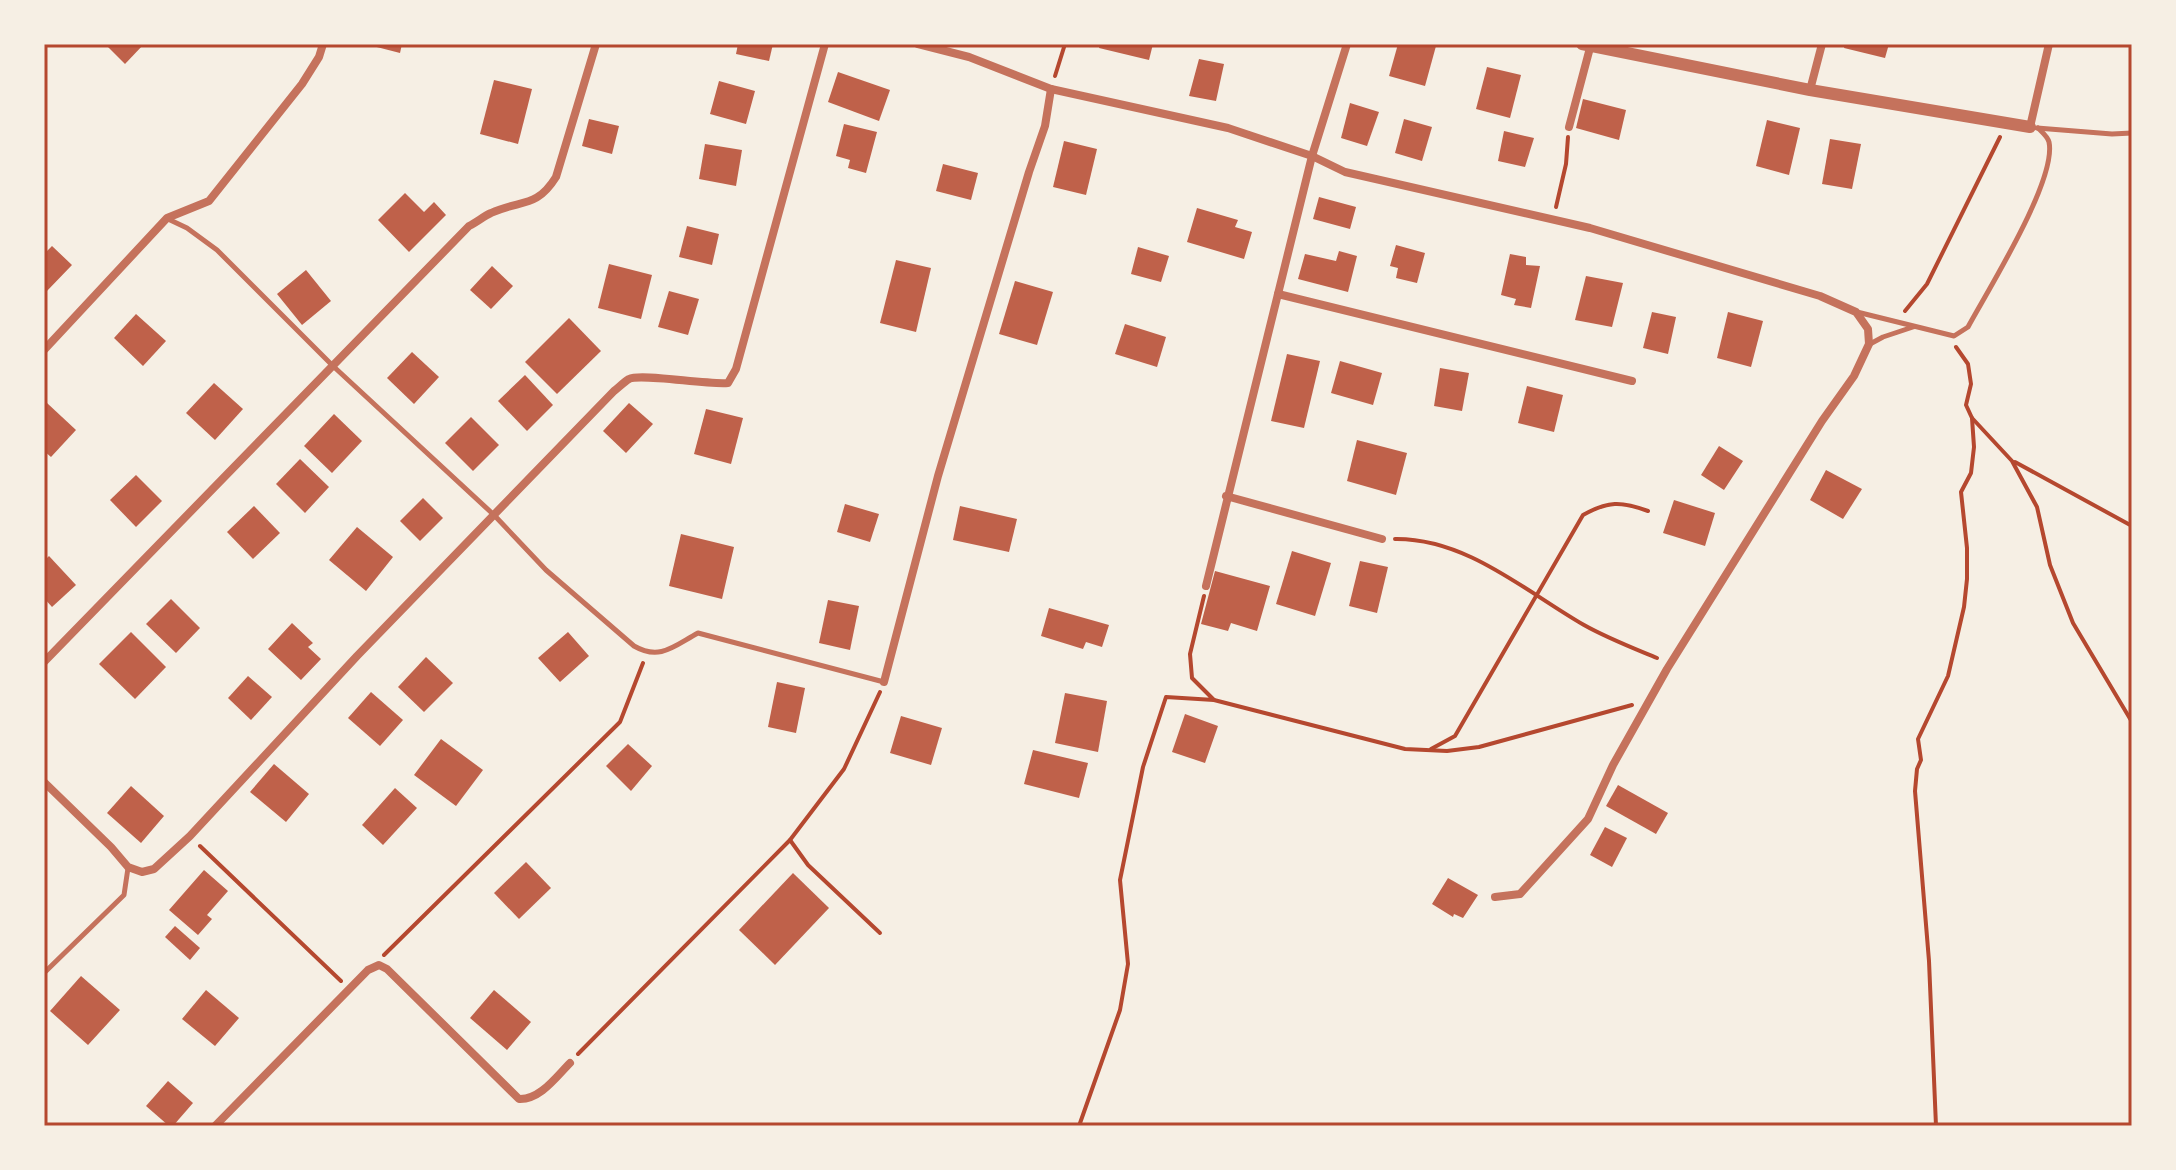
<svg xmlns="http://www.w3.org/2000/svg" width="2176" height="1170" viewBox="0 0 2176 1170" font-family="'PT Sans',sans-serif">
<rect width="100%" height="100%" fill="#f6efe4"/>
<!-- building -->
<g fill="#bf614a">
<polygon points="105,44 144,44 125,64"/>
<polygon points="365,44 402,44 400,53"/>
<polygon points="738,44 773,44 769,61 736,54"/>
<polygon points="1100,44 1153,44 1149,60 1099,48"/>
<polygon points="1398,44 1436,46 1425,86 1389,76"/>
<polygon points="1845,44 1889,44 1885,58 1844,48"/>
<polygon points="1199,59 1224,64 1216,101 1189,96"/>
<polygon points="1487,67 1521,75 1510,118 1476,109"/>
<polygon points="838,72 890,90 879,121 828,102"/>
<polygon points="494,80 532,89 518,144 480,134"/>
<polygon points="719,81 755,91 746,124 710,114"/>
<polygon points="1583,99 1626,110 1619,140 1576,128"/>
<polygon points="1350,103 1379,112 1367,146 1341,138"/>
<polygon points="589,119 619,126 612,154 582,146"/>
<polygon points="1404,119 1432,127 1422,161 1395,153"/>
<polygon points="1767,120 1800,128 1789,175 1756,166"/>
<polygon points="844,124 877,132 866,173 848,168 850,160 836,156"/>
<polygon points="1504,131 1534,138 1525,167 1498,161"/>
<polygon points="1830,139 1861,144 1852,189 1822,184"/>
<polygon points="1064,141 1097,149 1086,195 1053,187"/>
<polygon points="705,144 742,150 736,186 699,179"/>
<polygon points="943,164 978,173 971,200 936,191"/>
<polygon points="405,193 424,212 434,202 446,215 409,252 378,220"/>
<polygon points="1319,197 1356,207 1350,229 1313,219"/>
<polygon points="1197,208 1238,220 1235,227 1252,232 1244,259 1187,242"/>
<polygon points="687,226 719,234 712,265 679,257"/>
<polygon points="1396,245 1425,253 1417,283 1396,278 1398,268 1390,266"/>
<polygon points="52,246 72,265 46,292 44,289 44,248 47,251"/>
<polygon points="1138,247 1169,256 1161,282 1131,274"/>
<polygon points="1339,251 1357,256 1348,292 1298,279 1305,254 1336,261"/>
<polygon points="1510,254 1526,257 1526,265 1540,266 1531,308 1514,305 1516,299 1501,295"/>
<polygon points="896,260 931,268 916,332 880,323"/>
<polygon points="609,264 652,275 641,319 598,308"/>
<polygon points="492,266 513,286 491,309 470,290"/>
<polygon points="306,270 331,301 302,325 277,294"/>
<polygon points="1586,276 1623,283 1612,327 1575,320"/>
<polygon points="1015,281 1053,292 1037,345 999,334"/>
<polygon points="669,291 699,299 688,335 658,327"/>
<polygon points="1652,312 1676,317 1668,354 1643,348"/>
<polygon points="1728,312 1763,321 1751,367 1717,358"/>
<polygon points="136,314 166,341 143,366 114,338"/>
<polygon points="569,318 601,351 557,394 525,362"/>
<polygon points="1125,324 1166,337 1157,367 1115,354"/>
<polygon points="412,352 439,377 414,404 387,378"/>
<polygon points="1287,354 1320,361 1304,428 1271,421"/>
<polygon points="1340,361 1382,373 1373,405 1331,393"/>
<polygon points="1440,368 1469,373 1462,411 1434,406"/>
<polygon points="525,375 553,405 527,431 498,401"/>
<polygon points="214,383 243,409 215,440 186,413"/>
<polygon points="1527,386 1563,395 1554,432 1518,423"/>
<polygon points="47,403 76,430 51,457 44,451 44,406"/>
<polygon points="629,403 653,424 626,453 603,431"/>
<polygon points="706,409 743,418 731,464 694,454"/>
<polygon points="334,414 362,441 332,473 304,446"/>
<polygon points="471,417 499,445 473,471 445,443"/>
<polygon points="1357,440 1407,453 1396,495 1347,481"/>
<polygon points="1719,446 1743,461 1724,490 1701,475"/>
<polygon points="300,459 329,487 305,513 276,484"/>
<polygon points="1826,470 1862,489 1843,519 1810,500"/>
<polygon points="136,475 162,501 136,527 110,500"/>
<polygon points="423,498 443,518 420,541 400,521"/>
<polygon points="1674,500 1715,513 1705,546 1663,533"/>
<polygon points="845,504 879,514 870,542 837,532"/>
<polygon points="254,506 280,533 253,559 227,532"/>
<polygon points="960,506 1017,519 1009,552 953,540"/>
<polygon points="357,527 393,557 366,591 329,560"/>
<polygon points="681,534 734,547 722,599 669,586"/>
<polygon points="1292,551 1331,563 1315,616 1276,604"/>
<polygon points="49,556 76,585 52,607 44,598 44,561"/>
<polygon points="1360,561 1388,567 1377,613 1349,606"/>
<polygon points="1215,571 1270,586 1257,631 1231,623 1228,631 1201,624"/>
<polygon points="171,599 200,628 176,653 146,624"/>
<polygon points="828,600 859,606 850,650 819,643"/>
<polygon points="1049,608 1109,625 1102,647 1086,642 1083,649 1041,636"/>
<polygon points="292,623 313,643 308,647 321,659 301,680 268,649"/>
<polygon points="131,632 166,667 135,699 99,664"/>
<polygon points="568,632 589,656 560,682 538,658"/>
<polygon points="426,657 453,683 424,712 398,687"/>
<polygon points="248,676 272,697 251,720 228,698"/>
<polygon points="777,682 805,688 796,733 768,727"/>
<polygon points="371,692 403,720 380,746 348,718"/>
<polygon points="1065,693 1107,701 1098,752 1055,743"/>
<polygon points="1185,714 1218,726 1205,763 1172,752"/>
<polygon points="901,716 942,728 931,765 890,753"/>
<polygon points="441,739 483,770 456,806 414,775"/>
<polygon points="628,744 652,766 631,791 606,766"/>
<polygon points="1033,750 1088,763 1079,798 1024,784"/>
<polygon points="274,764 309,794 286,822 250,792"/>
<polygon points="1618,785 1668,813 1656,834 1606,806"/>
<polygon points="131,786 164,816 141,843 107,813"/>
<polygon points="395,788 417,808 383,845 362,825"/>
<polygon points="1605,827 1627,838 1612,867 1590,855"/>
<polygon points="526,862 551,888 519,919 494,893"/>
<polygon points="204,870 228,891 207,915 212,919 198,935 169,910"/>
<polygon points="793,873 829,908 775,965 739,930"/>
<polygon points="1448,878 1478,895 1463,918 1454,914 1453,917 1432,904"/>
<polygon points="175,926 200,948 190,960 165,937"/>
<polygon points="81,976 120,1010 88,1045 50,1011"/>
<polygon points="206,990 239,1018 215,1046 182,1019"/>
<polygon points="494,990 531,1022 507,1050 470,1018"/>
<polygon points="168,1081 193,1103 173,1126 169,1126 146,1106"/>
</g>
<g fill="none" stroke-linecap="round" stroke-linejoin="round">
<!-- path -->
<g stroke="#b5482f" stroke-width="4">
<polyline points="1055,76 1065,44"/>
<polyline points="1556,207 1566,164 1568,137"/>
<polyline points="1905,311 1927,284 2000,137"/>
<polyline points="1956,347 1968,364 1971,384 1966,405 1972,418 2012,461 2037,507 2050,565 2073,623 2132,722"/>
<polyline points="2015,462 2132,526"/>
<path d="M1395,539C1466,538 1525,591 1584,625C1607,638 1633,648 1657,658"/>
<polyline points="1214,700 1405,749 1447,751 1479,747 1632,705"/>
<path d="M1431,749L1455,736L1583,515C1608,501 1621,501 1648,511"/>
<polyline points="790,840 808,865 880,933"/>
<polyline points="200,846 341,981"/>
<polyline points="384,955 620,722 643,663"/>
<polyline points="578,1054 790,840 844,769 880,692"/>
<polyline points="1079,1126 1120,1010 1128,964 1120,880 1143,767 1166,697 1214,700 1192,678 1190,654 1204,596"/>
<polyline points="1936,1126 1929,961 1915,791 1917,769 1921,760 1918,739 1948,676 1964,607 1967,579 1967,548 1961,492 1971,473 1974,447 1972,418"/>
</g>
<!-- service -->
<g stroke="#c5725c" stroke-width="5">
<polyline points="2037,128 2112,134 2132,133"/>
<path d="M168,219L187,228L217,250L333,366L494,515L546,570L634,646C660,661 674,646 698,633L884,682"/>
<path d="M1857,312L1954,336L1968,327C1988,290 2057,180 2049,142C2048,137 2042,132 2038,128"/>
<polyline points="1870,344 1883,337 1913,327"/>
<polyline points="44,973 124,895 128,868"/>
</g>
<!-- minor -->
<g stroke="#c5725c" stroke-width="8">
<polyline points="918,44 969,57 1051,89 1228,128 1312,156 1345,172 1590,228 1820,296 1856,312 1868,329 1869,344 1854,376 1822,421 1667,669 1613,765 1588,819 1520,894 1495,897"/>
<polyline points="1810,90 1822,44"/>
<polyline points="1569,127 1591,44"/>
<polyline points="2030,127 2049,44"/>
<polyline points="1278,294 1632,381"/>
<polyline points="44,350 167,218 209,201 302,84 319,57 323,44"/>
<polyline points="1226,496 1382,539"/>
<polyline points="1206,586 1312,156 1347,44"/>
<path d="M44,662L469,226C477,222 484,216 491,213C521,199 536,209 556,177L596,44"/>
<polyline points="884,682 938,476 1029,172 1045,126 1051,89"/>
<path d="M44,782L111,847L128,867L142,872L154,869L190,836L357,656L614,391C618,388 624,382 629,379C641,373 706,385 728,383L736,369L825,44"/>
<path d="M215,1126L368,970L379,965L387,969L519,1099C540,1100 556,1077 570,1063"/>
</g>
<!-- tertiary -->
<polyline stroke="#c5725c" stroke-width="12" points="1582,44 1810,90 2030,127"/>
</g>
<!-- border -->
<rect width="2176" height="1170" fill="none" stroke="#f6efe4" stroke-width="92"/>
<rect x="46" y="46" width="2084" height="1078" fill="none" stroke="#b5482f" stroke-width="3"/>
</svg>
